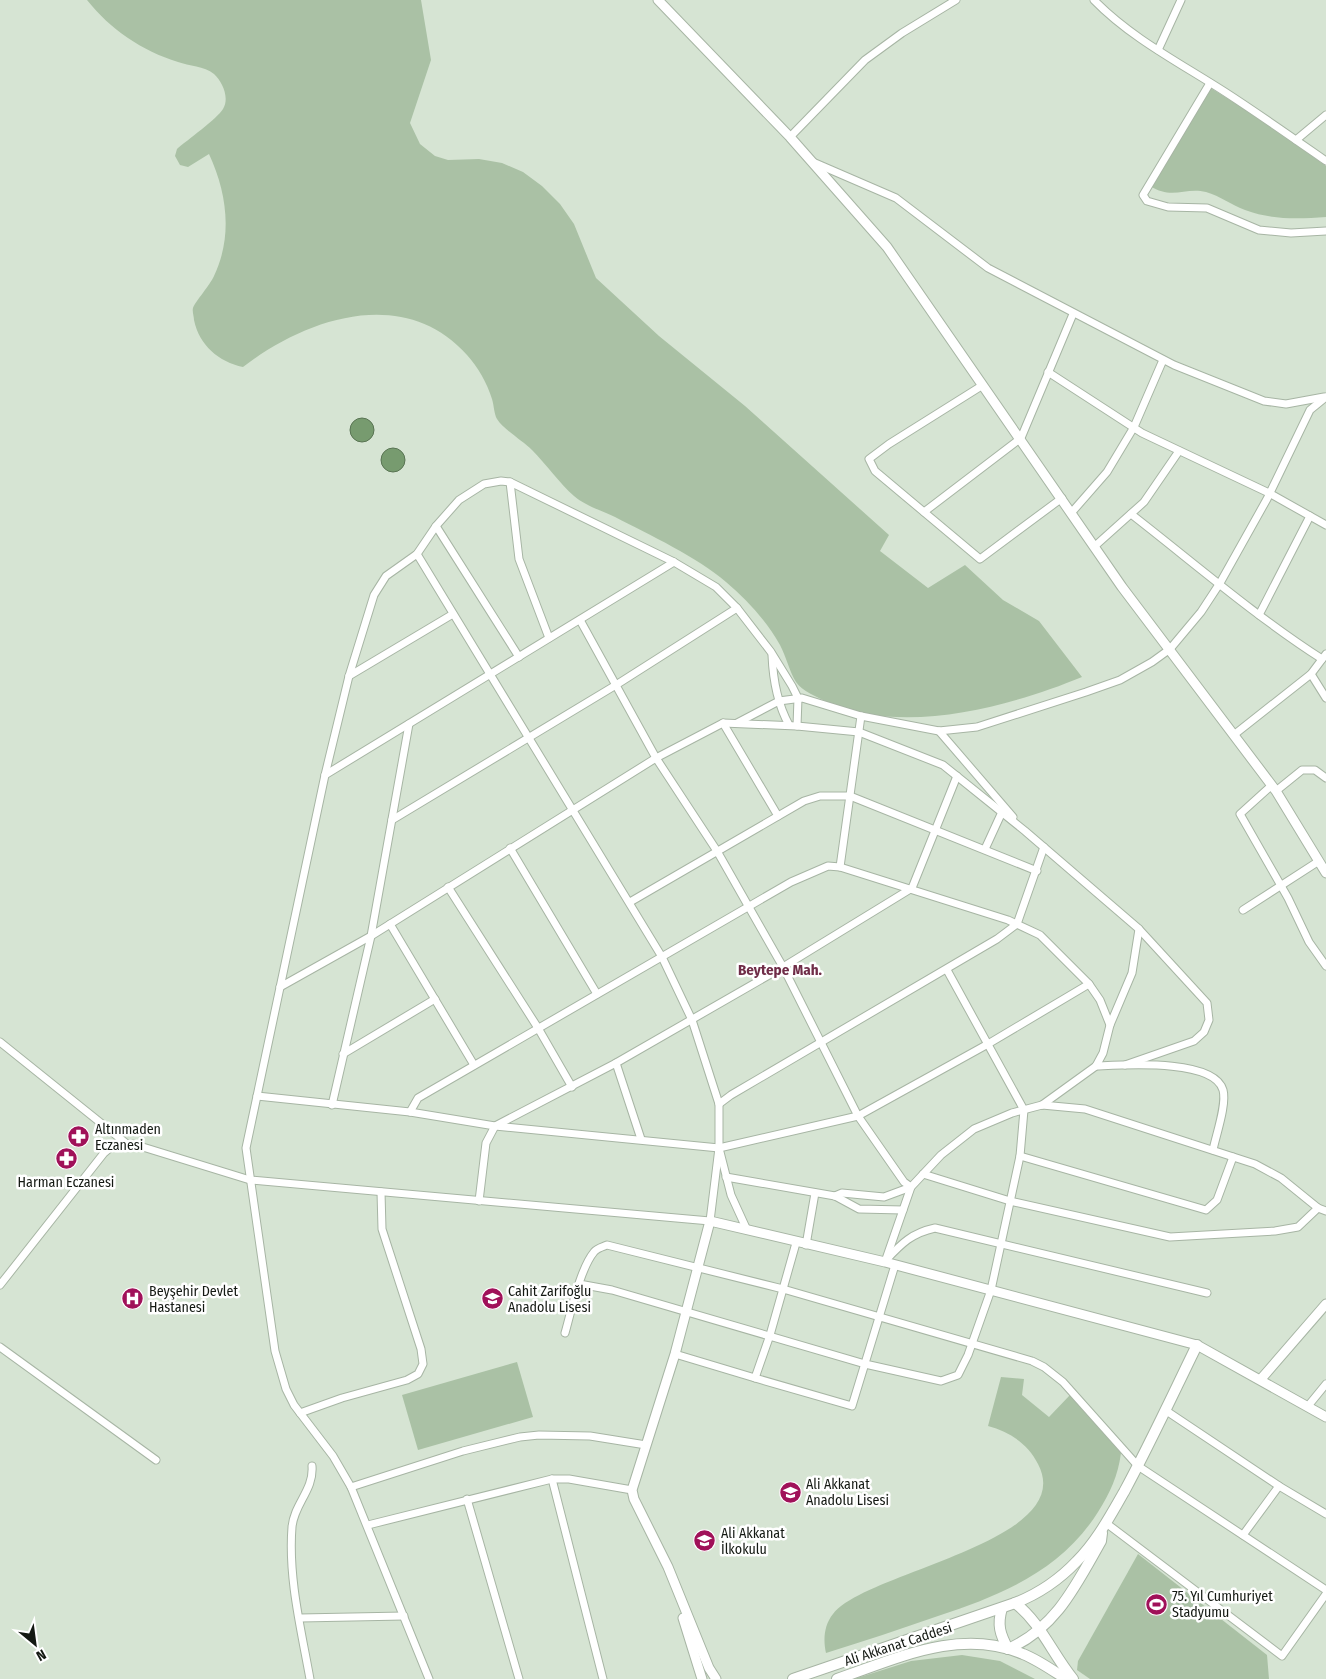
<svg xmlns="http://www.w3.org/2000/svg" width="1326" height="1679" viewBox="0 0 1326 1679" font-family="'Fira Sans Condensed',sans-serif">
<rect width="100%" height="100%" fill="#d6e4d3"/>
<!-- green -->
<g fill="#aac1a5">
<path d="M87,0H421L431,60L410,123L420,144L435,156L448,160L479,159L502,163L523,172L542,186L560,204L574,224L596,278L659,336L745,406L889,535L880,551L928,588L965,565L1003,600L1039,621L1082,677C1009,707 903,736 827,702C817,697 802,691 796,682C790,673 786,656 780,645C766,620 747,600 726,582C697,557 650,535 615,517C602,511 584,505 574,496C560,484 546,464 532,450C523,441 503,429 497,419C494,414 494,405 492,399C487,383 478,367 467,355C404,285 307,318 243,367C219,362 199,345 194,320C194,317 192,311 193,308C195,302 210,285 214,276C233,236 227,193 209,154L188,167L180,165L175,156L177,149C186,141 218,118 223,109C230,98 222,81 214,74C204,66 189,66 178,62C142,51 110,29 87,0Z"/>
<path d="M1209,87L1257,117L1326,166V217C1298,219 1272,220 1245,210C1232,205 1220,196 1206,192C1185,187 1172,200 1150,186Z"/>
<polygon points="517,1362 533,1417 418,1450 402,1395"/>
<path d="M1001,1377L1024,1379L1022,1395L1049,1417L1070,1395L1121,1453C1118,1476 1110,1493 1098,1512C1061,1571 1001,1595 938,1616C901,1629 864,1641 826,1653C823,1640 824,1625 833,1614C866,1571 1079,1542 1038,1464C1028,1444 1010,1432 988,1426Z"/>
<polygon points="1138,1554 1267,1655 1269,1679 1090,1679 1077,1670 1078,1661"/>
<polygon points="962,1655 1000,1661 1035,1679 854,1679 911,1661"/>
</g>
<!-- water -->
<g fill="#779b6f" stroke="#597453">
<circle cx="362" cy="430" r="12"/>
<circle cx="393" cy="460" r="12"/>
</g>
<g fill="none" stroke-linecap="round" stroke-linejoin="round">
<defs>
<g id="minor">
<path d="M1094,0C1131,38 1180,63 1225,92C1259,114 1293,138 1326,161"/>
<polyline points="1158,50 1181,0"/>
<polyline points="1210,83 1143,195 1147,201 1168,207 1207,208 1259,230 1291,233 1326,231"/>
<polyline points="790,137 865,60 902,33 956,0"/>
<polyline points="1296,140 1326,115"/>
<polyline points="815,163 896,198 988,268 1174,365 1264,401 1286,404 1324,397"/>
<polyline points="1048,372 1142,433 1269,493 1326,525"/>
<polyline points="983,385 889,444 869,459 875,471 980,559 1062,498"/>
<polyline points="510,482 519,559 549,638"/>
<polyline points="924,512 1021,438 1073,314"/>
<polyline points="1072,512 1107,472 1134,427 1163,360"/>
<path d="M1131,514C1194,563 1255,616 1322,659"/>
<polyline points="436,526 519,657"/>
<polyline points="1095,546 1144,502 1179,451"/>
<polyline points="417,554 662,957 692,1020 719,1104 719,1148 731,1195 747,1230"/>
<polyline points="1259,615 1310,516"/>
<polyline points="580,620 656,758 717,851 783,967 858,1116 904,1182 911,1187 884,1197 842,1193 835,1196"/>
<path d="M772,655C773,680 777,703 789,725"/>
<polyline points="1311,674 1326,698"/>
<polyline points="349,676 453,614"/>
<polyline points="723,723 778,816"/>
<polyline points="737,723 779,701 802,698 861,716 939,731 977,727 1086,692 1120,680 1152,662 1170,649 1201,612 1220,583 1267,499 1310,410 1326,397"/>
<polyline points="939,731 1013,817"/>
<polyline points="1235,734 1311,674 1326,654"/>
<polyline points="325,775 674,562"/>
<polyline points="1272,785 1240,814 1288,898 1309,942 1326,966"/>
<polyline points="1276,791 1302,770 1315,770 1326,778"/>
<polyline points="392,820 616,685 737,608"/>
<polyline points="510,848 597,994"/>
<polyline points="985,849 1002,812"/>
<polyline points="840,867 861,716"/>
<polyline points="448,887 538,1028 572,1087"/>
<polyline points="630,902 804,801 820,796 850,796 1037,871"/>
<polyline points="1243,910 1319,861"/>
<polyline points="390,924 474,1065"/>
<polyline points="280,987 371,936 656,758 723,723 797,726 859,732 943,765 1025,831 1139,929 1132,973 1110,1025"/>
<polyline points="0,1042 127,1144"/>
<polyline points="343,1054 435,999"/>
<polyline points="616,1063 641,1139"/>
<polyline points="1125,1065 1194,1041 1204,1032 1209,1020 1207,1003 1139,929"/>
<path d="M1096,1066C1122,1065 1214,1058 1223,1090C1227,1104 1216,1135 1213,1150"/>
<polyline points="257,1096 410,1112 495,1126 719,1148 858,1116 988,1044 1089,984"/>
<polyline points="719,1104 731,1095 997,939 1017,924 1044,847"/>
<polyline points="332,1105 371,936 409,724"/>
<polyline points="410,1112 418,1098 791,882 828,866 840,867 1008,920 1040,935 1089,984 1100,1000 1110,1025 1103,1053 1096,1066 1042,1105"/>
<polyline points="1020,1156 1206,1210 1217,1200 1233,1157"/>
<polyline points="923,1174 1010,1201 1170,1237 1275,1231 1298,1227 1318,1208"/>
<polyline points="726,1177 835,1196 859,1209 903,1210"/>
<polyline points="479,1201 486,1143 495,1126 616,1063 783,967 912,888 957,776"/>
<polyline points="806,1245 815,1193"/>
<path d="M886,1260C902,1243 912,1233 935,1228L1207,1293"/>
<polyline points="885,1262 911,1187 941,1155 974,1129 1012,1113 1042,1105 1085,1109 1255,1164 1281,1178 1318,1208 1326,1211"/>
<polyline points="579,1284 612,1290 865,1364 941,1381 958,1375 968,1355 991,1290 1020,1156 1024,1110 947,970"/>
<polyline points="0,1285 104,1153 111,1147 133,1144 250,1180 710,1221 719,1148"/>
<path d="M565,1333C571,1312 580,1269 594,1252C597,1248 602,1247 607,1245L783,1289L1032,1361L1044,1367L1063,1382L1138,1466L1326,1590"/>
<polyline points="0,1347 156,1460"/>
<polyline points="675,1354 755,1378 770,1335 796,1243"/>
<polyline points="755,1378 852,1406 895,1265"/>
<polyline points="1308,1406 1326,1384"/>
<polyline points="1165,1410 1279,1486 1326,1514"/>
<polyline points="300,1413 342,1398 407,1380 418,1374 423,1364 421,1349 382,1229 381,1192"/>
<polyline points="552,1479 603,1679"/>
<polyline points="351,1487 463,1451 520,1437 539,1435 590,1436 646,1445"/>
<polyline points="467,1499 519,1679"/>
<polyline points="1106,1523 1282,1656 1326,1594"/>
<polyline points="368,1525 552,1479 569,1479 632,1490"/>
<polyline points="1243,1535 1279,1486"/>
<polyline points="300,1618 404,1616"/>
<path d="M310,1679C301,1629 288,1577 292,1527C294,1504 314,1490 312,1466"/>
<polyline points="429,1679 351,1487 333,1456 294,1405 286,1389 275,1351 246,1148 325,775 349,676 374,595 386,576 417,554 436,526 459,500 484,484 501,481 510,482 674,562 716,587 737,608 771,652 792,686 798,698 797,726"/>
</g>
<g id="tertiary">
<polyline points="658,0 790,137 887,247 1122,587 1276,791 1326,873"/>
<polyline points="1261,1379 1326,1304"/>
<polyline points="683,1618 702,1679"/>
<polyline points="716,1679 709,1668 668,1567 634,1499 632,1490 675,1354 710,1221 885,1262 1197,1345 1326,1417"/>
</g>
<g id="secondary">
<path d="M1015,1603C1041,1623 1053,1655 1073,1679"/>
<path d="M1002,1608C997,1625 1000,1634 1008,1649"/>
<path d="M1008,1649C1056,1628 1076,1585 1101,1541L1102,1533"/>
<path d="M793,1679L1015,1603C1038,1594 1060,1579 1077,1561C1097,1541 1110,1516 1124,1492C1150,1444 1173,1394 1197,1345"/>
<path d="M837,1679C896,1659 960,1627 1023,1654C1038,1660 1052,1670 1066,1679"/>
</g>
</defs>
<!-- minor casing -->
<use href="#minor" stroke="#a7b5a4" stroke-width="9"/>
<!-- tertiary casing -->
<use href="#tertiary" stroke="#a7b5a4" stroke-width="11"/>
<!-- secondary casing -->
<use href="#secondary" stroke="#a7b5a4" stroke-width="12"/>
<!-- minor -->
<use href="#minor" stroke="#fff" stroke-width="7"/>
<!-- tertiary -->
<use href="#tertiary" stroke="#fff" stroke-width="9"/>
<!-- secondary -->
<use href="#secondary" stroke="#fff" stroke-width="10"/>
</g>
<!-- icons -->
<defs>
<symbol id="pharmacy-disc" viewBox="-11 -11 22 22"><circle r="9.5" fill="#a01159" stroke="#fff"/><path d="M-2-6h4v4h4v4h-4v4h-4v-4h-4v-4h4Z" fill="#fff"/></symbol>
<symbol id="hospital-disc" viewBox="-11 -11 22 22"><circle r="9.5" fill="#a01159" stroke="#fff"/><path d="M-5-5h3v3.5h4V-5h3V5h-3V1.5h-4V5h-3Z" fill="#fff"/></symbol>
<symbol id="school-disc" viewBox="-11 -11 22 22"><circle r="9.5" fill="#a01159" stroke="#fff"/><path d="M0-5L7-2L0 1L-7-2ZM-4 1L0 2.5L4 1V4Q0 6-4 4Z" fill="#fff"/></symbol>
<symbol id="stadium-disc" viewBox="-11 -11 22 22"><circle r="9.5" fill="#a01159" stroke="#fff"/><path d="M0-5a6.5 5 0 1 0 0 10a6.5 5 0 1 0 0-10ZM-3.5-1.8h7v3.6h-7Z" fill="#fff"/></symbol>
</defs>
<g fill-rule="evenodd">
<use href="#pharmacy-disc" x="66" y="1124" width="25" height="25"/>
<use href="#pharmacy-disc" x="54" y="1146" width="25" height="25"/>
<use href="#hospital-disc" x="120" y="1286" width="25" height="25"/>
<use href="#school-disc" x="480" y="1286" width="25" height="25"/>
<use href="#school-disc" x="778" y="1480" width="25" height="25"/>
<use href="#school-disc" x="692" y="1528" width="25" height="25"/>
<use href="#stadium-disc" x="1144" y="1592" width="25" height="25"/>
</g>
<g text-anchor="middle" stroke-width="5" stroke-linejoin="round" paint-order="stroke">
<!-- poi labels -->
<g font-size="14" fill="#141913" stroke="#fff" text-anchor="start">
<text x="95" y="1134">Altınmaden<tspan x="95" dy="16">Eczanesi</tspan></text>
<text x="66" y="1187" text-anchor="middle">Harman Eczanesi</text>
<text x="149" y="1296">Beyşehir Devlet<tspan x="149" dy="16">Hastanesi</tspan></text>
<text x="508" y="1296">Cahit Zarifoğlu<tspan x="508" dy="16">Anadolu Lisesi</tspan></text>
<text x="806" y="1489">Ali Akkanat<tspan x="806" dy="16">Anadolu Lisesi</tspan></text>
<text x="721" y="1538">Ali Akkanat<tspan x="721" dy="16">İlkokulu</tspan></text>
<text x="1172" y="1601">75. Yıl Cumhuriyet<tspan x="1172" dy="16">Stadyumu</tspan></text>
</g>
<!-- street labels -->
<g font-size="14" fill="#141913" stroke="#fff">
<text transform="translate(898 1644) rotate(-18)" y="5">Ali Akkanat Caddesi</text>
</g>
<!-- neighbourhood labels -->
<g font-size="15" font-weight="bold" fill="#6f2c47" stroke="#fff">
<text x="780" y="975">Beytepe Mah.</text>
</g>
</g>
<!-- north arrow -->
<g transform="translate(35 1644) rotate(151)" stroke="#ffffff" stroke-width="4" paint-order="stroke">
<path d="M0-4L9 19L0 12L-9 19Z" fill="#141913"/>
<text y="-8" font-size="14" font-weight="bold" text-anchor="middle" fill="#141913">N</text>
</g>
</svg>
